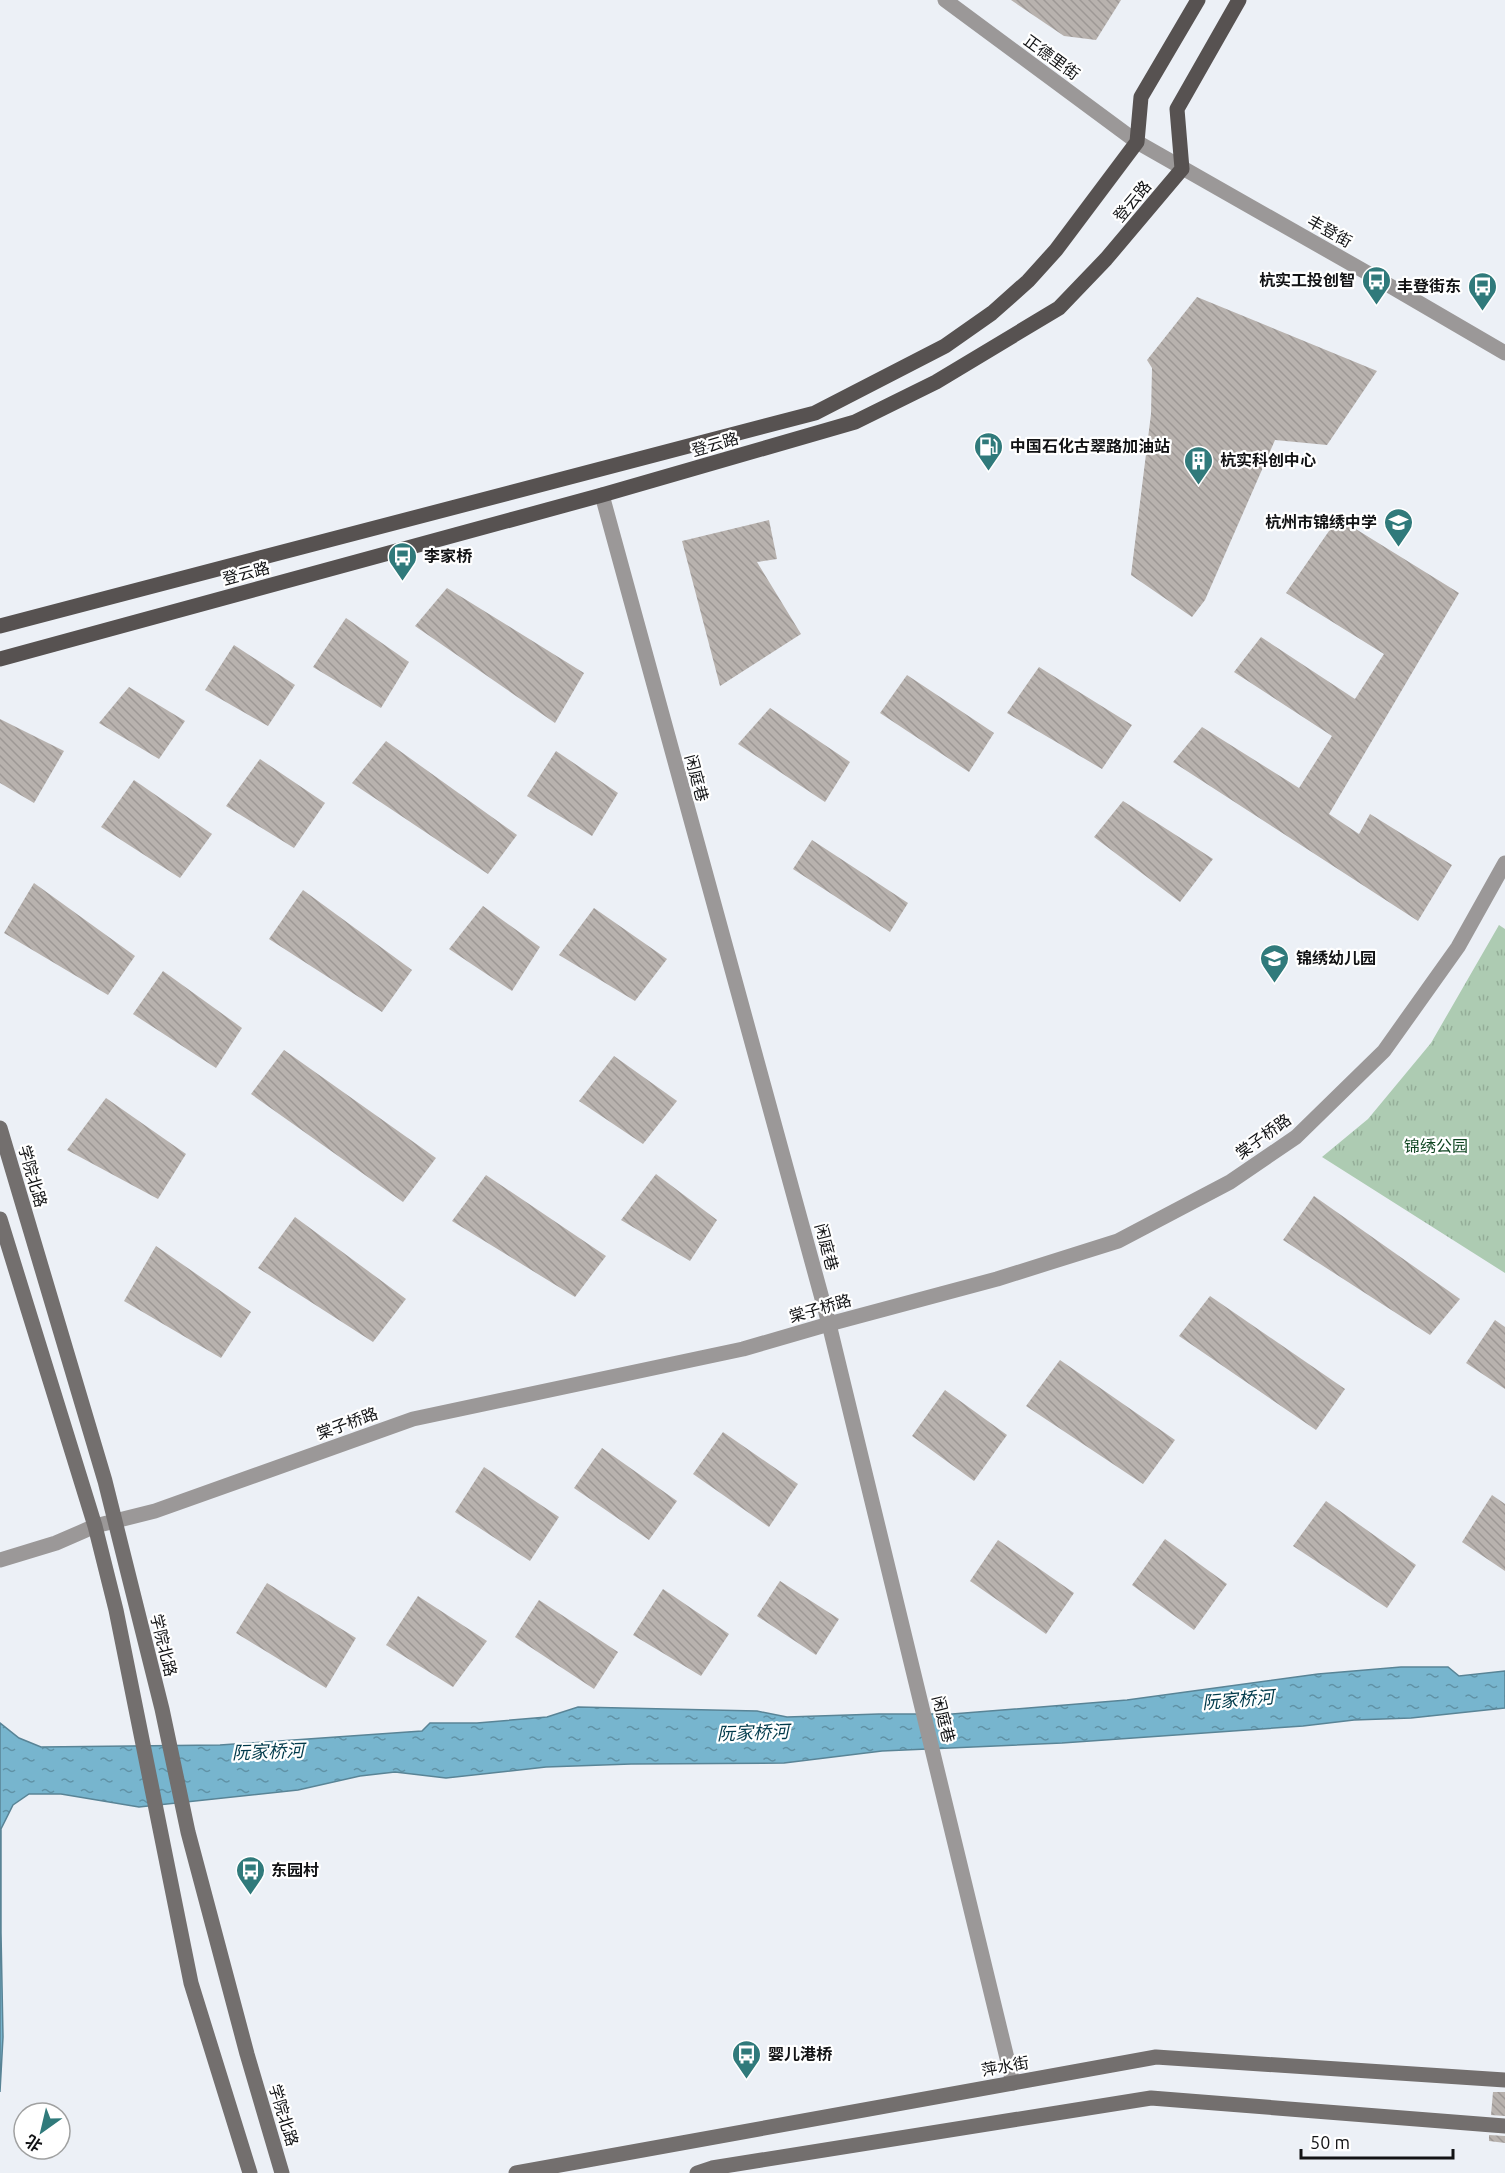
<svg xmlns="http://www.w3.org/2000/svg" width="1505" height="2173" viewBox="0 0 1505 2173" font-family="Ubuntu,'Noto Sans SC',sans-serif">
<defs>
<pattern id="grass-tufts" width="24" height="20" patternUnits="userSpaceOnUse" patternTransform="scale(1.5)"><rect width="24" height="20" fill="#adcbb2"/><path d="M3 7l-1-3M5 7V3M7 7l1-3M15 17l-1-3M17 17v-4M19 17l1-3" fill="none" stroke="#94ad98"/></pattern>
<pattern id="water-ripples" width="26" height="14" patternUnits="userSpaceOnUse" patternTransform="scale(1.5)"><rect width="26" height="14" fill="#77b5ce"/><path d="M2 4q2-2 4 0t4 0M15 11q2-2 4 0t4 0" fill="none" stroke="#6092a6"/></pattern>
<pattern id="building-back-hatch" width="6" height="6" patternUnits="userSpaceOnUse" patternTransform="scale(1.5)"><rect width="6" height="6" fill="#b8b2ae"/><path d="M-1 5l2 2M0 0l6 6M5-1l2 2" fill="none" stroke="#9d9895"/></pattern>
</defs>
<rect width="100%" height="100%" fill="#ecf0f6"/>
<!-- grass -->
<polygon fill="url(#grass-tufts)" points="1499,925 1505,929 1505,1273 1322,1157 1368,1119 1431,1043"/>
<!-- water -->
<polygon fill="url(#water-ripples)" stroke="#598496" stroke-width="1.5" points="1401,1667 1448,1667 1459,1676 1505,1671 1505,1708 1411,1718 1354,1720 1303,1726 1062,1743 882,1751 784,1763 631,1764 546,1767 446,1778 395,1772 360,1776 298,1790 139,1807 61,1794 29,1794 13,1805 1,1829 1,1933 3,2037 0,2092 0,1723 19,1738 41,1747 220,1745 422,1731 430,1723 477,1723 547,1717 578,1707 757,1711 787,1717 879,1714 952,1714 1127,1700 1318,1674"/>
<!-- building -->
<g fill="url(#building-back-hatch)">
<polygon points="1011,0 1121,0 1096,40 1064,36"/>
<polygon points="1197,297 1377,371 1327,445 1275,440 1205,600 1192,617 1131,575 1151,414 1152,368 1147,360"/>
<polygon points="1338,518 1459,593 1329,814 1359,834 1370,814 1452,865 1418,921 1173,762 1202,727 1299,788 1332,736 1234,672 1261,637 1355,699 1384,654 1286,593"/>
<polygon points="769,520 777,559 757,562 801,634 720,686 682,541"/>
<polygon points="447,588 584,673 555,723 415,626"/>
<polygon points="346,618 409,662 381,708 313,667"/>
<polygon points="234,645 295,685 268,726 205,690"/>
<polygon points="1039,667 1132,725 1102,769 1007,713"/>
<polygon points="907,675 994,733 969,772 880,713"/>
<polygon points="129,687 185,721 159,759 99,723"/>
<polygon points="770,708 850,762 825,802 738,744"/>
<polygon points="0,719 64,751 34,803 0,783"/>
<polygon points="386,741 517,835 488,874 352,783"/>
<polygon points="556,751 618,793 592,836 527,796"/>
<polygon points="260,759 325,803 294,848 226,806"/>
<polygon points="134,780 212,834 180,878 101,827"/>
<polygon points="1123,801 1213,859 1180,902 1094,837"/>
<polygon points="812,840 908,903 890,932 793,869"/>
<polygon points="34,883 135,956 108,995 4,933"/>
<polygon points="303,890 412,970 382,1012 269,939"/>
<polygon points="483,906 540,947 512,991 449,949"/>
<polygon points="594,908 667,959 635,1001 559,955"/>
<polygon points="163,971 242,1028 216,1068 133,1014"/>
<polygon points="284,1050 436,1158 403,1202 251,1094"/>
<polygon points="614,1056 677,1101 643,1144 579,1101"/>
<polygon points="106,1098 186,1154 158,1199 67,1150"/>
<polygon points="656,1174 717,1220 690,1261 621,1220"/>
<polygon points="486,1175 606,1256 575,1297 452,1221"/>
<polygon points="1314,1196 1460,1299 1430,1335 1283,1240"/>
<polygon points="295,1217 406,1299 373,1342 258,1268"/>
<polygon points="156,1246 251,1312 221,1358 124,1301"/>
<polygon points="1210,1296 1345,1389 1316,1430 1179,1336"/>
<polygon points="1495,1320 1505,1327 1505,1389 1466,1363"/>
<polygon points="1060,1360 1175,1440 1143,1484 1026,1406"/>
<polygon points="945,1390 1007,1435 974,1481 912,1436"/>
<polygon points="723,1432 798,1484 769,1527 693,1474"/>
<polygon points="602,1448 677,1501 649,1540 574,1488"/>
<polygon points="484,1467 559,1517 530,1561 455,1512"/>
<polygon points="1492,1495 1505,1504 1505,1571 1462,1542"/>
<polygon points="1326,1501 1416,1565 1387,1608 1293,1546"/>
<polygon points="1165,1539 1227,1584 1194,1630 1132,1585"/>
<polygon points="998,1540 1074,1593 1046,1634 970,1581"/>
<polygon points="780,1581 839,1619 816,1655 757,1616"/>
<polygon points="267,1583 356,1638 326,1688 236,1633"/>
<polygon points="663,1589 729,1634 701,1676 633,1635"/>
<polygon points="418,1596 487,1641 453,1687 386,1645"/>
<polygon points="539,1600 618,1652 594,1689 515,1637"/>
<polygon points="1493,2092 1505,2092 1505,2116 1491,2115"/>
<polygon points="1489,2135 1505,2136 1505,2143 1489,2141"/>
</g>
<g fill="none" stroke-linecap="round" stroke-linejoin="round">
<!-- minor -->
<g stroke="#9b9898" stroke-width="15">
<polyline points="602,495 829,1324 1013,2083"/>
<polyline points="0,1560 56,1543 95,1526 155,1511 413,1419 743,1349 829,1324 997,1279 1118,1241 1230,1182 1296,1137 1384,1051 1458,947 1505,863"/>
</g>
<!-- tertiary -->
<polyline stroke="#9b9898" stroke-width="15" points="945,0 1137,142 1385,283 1505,353"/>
<!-- secondary -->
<g stroke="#736f6e" stroke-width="15">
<polyline points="0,1128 105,1481 162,1709 188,1832 247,2054 282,2173"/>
<polyline points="0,1219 95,1526 116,1610 191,1983 250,2173"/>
<polyline points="516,2173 1156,2057 1505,2080"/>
<polyline points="697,2173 712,2168 1151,2098 1505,2126"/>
</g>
<!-- primary -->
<g stroke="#575251" stroke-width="15">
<polyline points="0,626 815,413 945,346 992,313 1028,281 1056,250 1137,142 1141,97 1198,0"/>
<polyline points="0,659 602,495 855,422 936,382 1059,308 1106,259 1182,169 1177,109 1239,0"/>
</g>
</g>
<!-- icons -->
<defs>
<symbol id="bus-pin" viewBox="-11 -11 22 30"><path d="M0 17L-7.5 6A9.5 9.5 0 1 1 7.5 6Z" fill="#307a7b" stroke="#fff"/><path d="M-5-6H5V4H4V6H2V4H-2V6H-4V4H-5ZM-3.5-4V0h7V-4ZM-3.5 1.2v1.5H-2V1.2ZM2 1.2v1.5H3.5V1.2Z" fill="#fff"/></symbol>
<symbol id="fuel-pin" viewBox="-11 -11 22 30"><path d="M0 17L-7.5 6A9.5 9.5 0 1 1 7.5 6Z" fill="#307a7b" stroke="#fff"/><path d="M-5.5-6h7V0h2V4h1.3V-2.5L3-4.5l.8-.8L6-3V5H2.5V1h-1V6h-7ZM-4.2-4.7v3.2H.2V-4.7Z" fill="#fff"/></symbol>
<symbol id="building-pin" viewBox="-11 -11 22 30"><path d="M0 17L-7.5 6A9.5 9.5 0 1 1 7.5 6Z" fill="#307a7b" stroke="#fff"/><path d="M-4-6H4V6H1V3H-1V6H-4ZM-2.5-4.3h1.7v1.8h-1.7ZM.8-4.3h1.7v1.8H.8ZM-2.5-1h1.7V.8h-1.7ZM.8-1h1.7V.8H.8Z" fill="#fff"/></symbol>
<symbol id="school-pin" viewBox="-11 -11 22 30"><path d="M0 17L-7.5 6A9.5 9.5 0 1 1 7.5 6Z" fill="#307a7b" stroke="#fff"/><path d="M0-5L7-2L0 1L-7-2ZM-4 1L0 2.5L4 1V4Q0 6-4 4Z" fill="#fff"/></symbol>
</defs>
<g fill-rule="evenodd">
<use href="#bus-pin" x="1360" y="264" width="33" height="45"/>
<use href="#bus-pin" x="1466" y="270" width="33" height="45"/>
<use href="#fuel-pin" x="972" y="430" width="33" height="45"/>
<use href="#building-pin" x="1182" y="444" width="33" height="45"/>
<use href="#school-pin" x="1382" y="506" width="33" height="45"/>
<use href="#bus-pin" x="386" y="540" width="33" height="45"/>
<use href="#school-pin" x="1258" y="942" width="33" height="45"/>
<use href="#bus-pin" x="234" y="1854" width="33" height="45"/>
<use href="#bus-pin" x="730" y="2038" width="33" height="45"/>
</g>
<g text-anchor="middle" stroke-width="4.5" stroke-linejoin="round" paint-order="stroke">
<!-- street labels -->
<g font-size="16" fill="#121315" stroke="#fff">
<text transform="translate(1052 57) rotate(36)" y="6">正德里街</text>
<text transform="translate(1132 201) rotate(-50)" y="6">登云路</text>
<text transform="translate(1330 231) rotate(29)" y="6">丰登街</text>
<text transform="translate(715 444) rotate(-16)" y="6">登云路</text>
<text transform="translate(246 573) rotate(-15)" y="6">登云路</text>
<text transform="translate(697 778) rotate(75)" y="6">闲庭巷</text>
<text transform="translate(1263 1136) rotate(-36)" y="6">棠子桥路</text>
<text transform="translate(33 1176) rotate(74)" y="6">学院北路</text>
<text transform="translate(827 1247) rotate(75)" y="6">闲庭巷</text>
<text transform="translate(820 1308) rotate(-16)" y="6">棠子桥路</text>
<text transform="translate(347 1423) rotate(-20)" y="6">棠子桥路</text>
<text transform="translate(164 1645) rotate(76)" y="6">学院北路</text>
<text transform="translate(944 1719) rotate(76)" y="6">闲庭巷</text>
<text transform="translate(1005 2066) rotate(-10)" y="6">萍水街</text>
<text transform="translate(284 2115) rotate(73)" y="6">学院北路</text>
</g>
<!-- poi labels -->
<g font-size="16" font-weight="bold" fill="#121315" stroke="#fff" text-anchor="start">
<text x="1355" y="286" text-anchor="end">杭实工投创智</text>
<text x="1461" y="292" text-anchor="end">丰登街东</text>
<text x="1010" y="452">中国石化古翠路加油站</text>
<text x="1220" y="466">杭实科创中心</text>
<text x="1377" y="528" text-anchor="end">杭州市锦绣中学</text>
<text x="424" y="562">李家桥</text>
<text x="1296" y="964">锦绣幼儿园</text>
<text x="271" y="1876">东园村</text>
<text x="768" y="2060">婴儿港桥</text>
</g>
<!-- park labels -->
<g font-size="16" fill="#0d431f" stroke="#fff">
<text x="1436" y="1152">锦绣公园</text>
</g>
<!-- water labels -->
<g font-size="18" font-style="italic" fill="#003a4b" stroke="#fff">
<text transform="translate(1238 1700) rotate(-5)" y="6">阮家桥河</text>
<text transform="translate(753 1733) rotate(-2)" y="6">阮家桥河</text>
<text transform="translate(268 1752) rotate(-2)" y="6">阮家桥河</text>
</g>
</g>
<!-- north arrow -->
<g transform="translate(42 2131) rotate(214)"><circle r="28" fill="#ffffff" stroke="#a0a1a1" stroke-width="1.5"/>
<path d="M0-4.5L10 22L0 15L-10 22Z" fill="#307a7b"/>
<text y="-9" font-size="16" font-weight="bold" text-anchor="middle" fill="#121315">北</text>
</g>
<!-- scale -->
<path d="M1301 2149v9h152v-9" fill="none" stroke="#121315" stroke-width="3"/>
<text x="1310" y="2149" font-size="18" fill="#121315" stroke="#ffffff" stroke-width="4.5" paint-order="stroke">50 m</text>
</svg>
